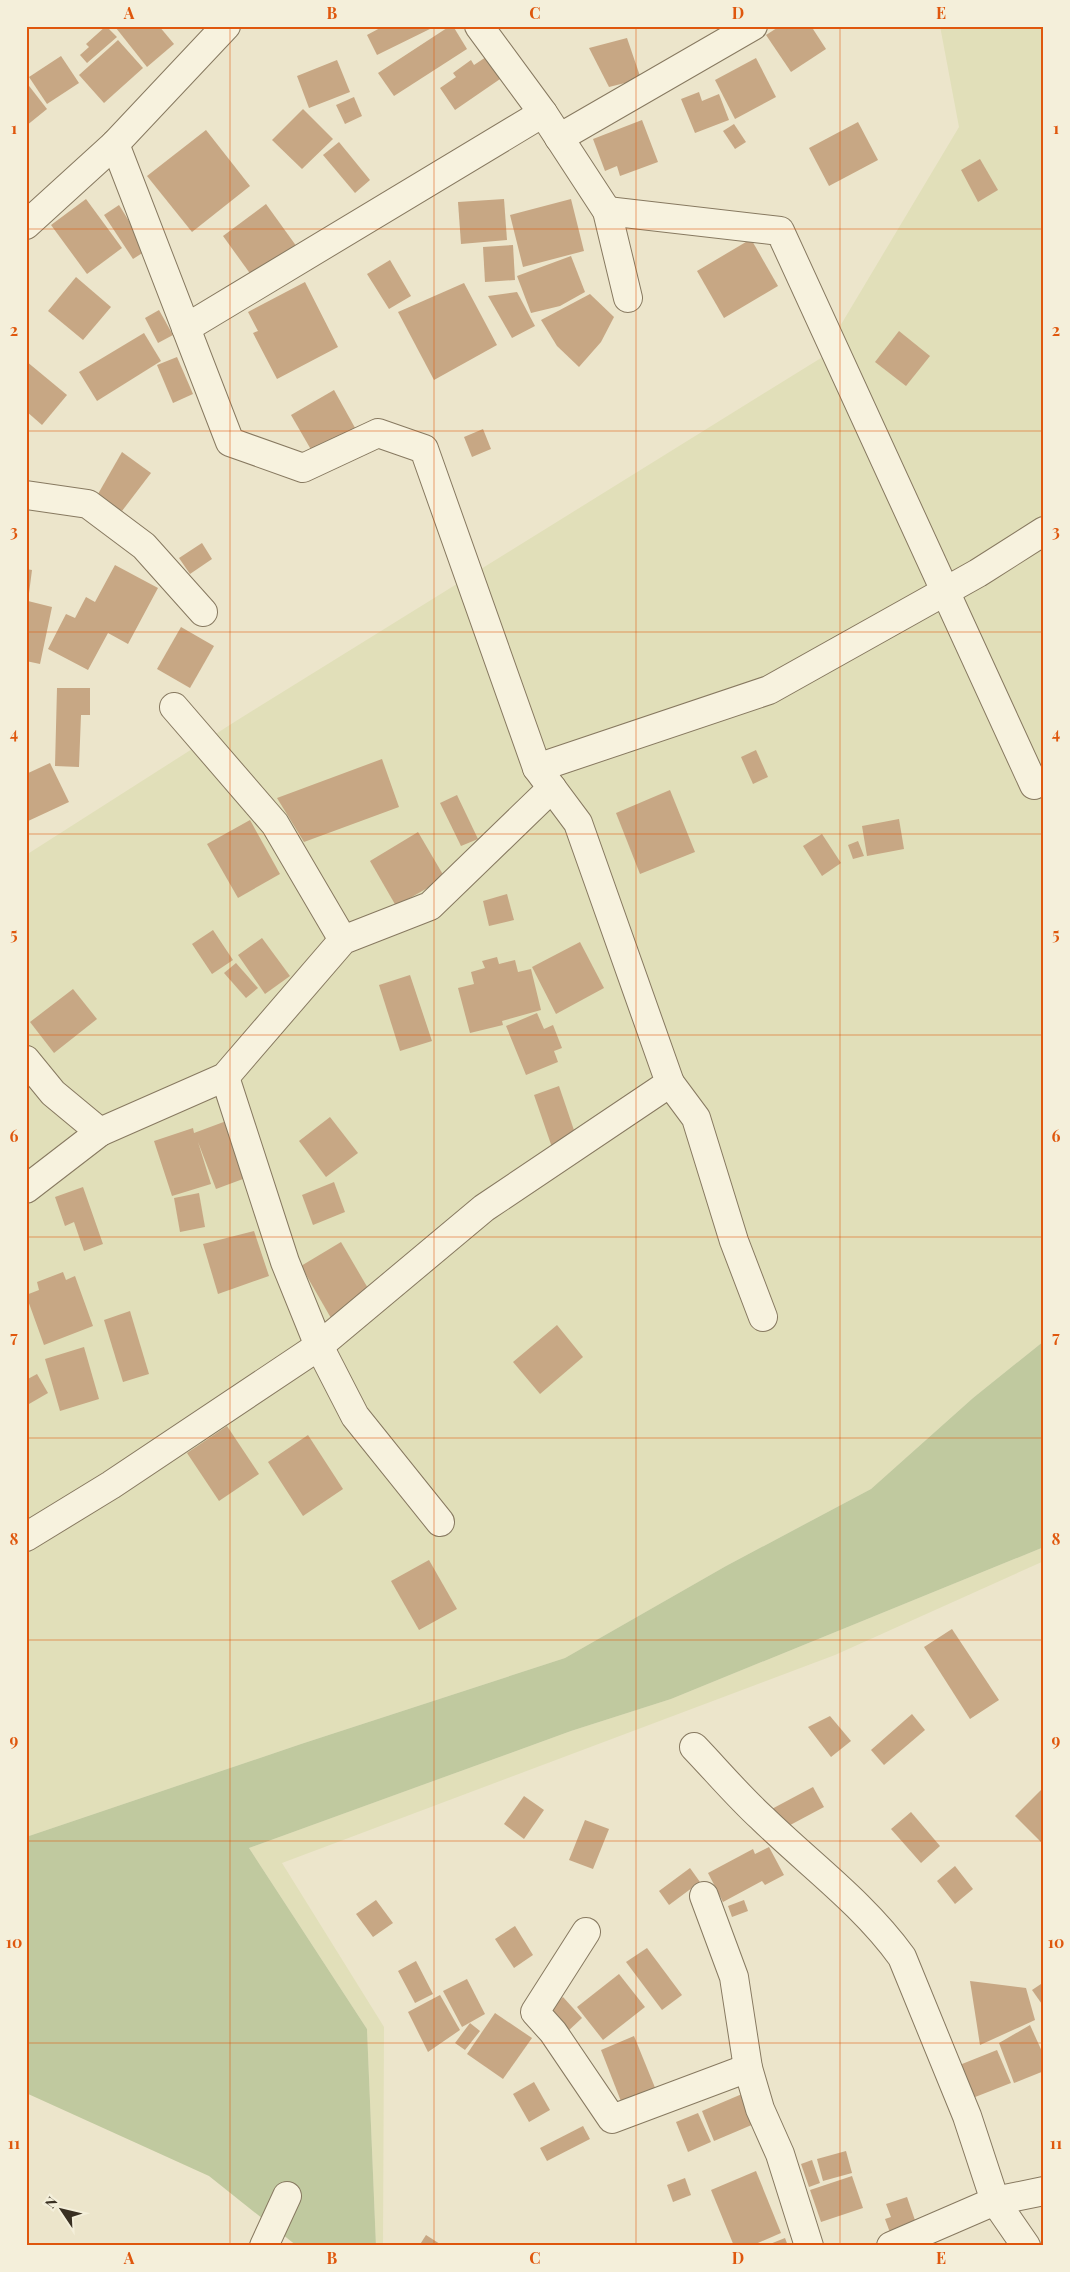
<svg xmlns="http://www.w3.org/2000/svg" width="1070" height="2272" viewBox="0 0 1070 2272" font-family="'Playfair Display',serif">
<rect width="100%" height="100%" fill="#ece5cb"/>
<!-- farmland -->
<g fill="#e1dfb9">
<polygon points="940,26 1044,26 1044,1341 973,1398 871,1489 726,1566 565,1658 301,1744 26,1837 26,855 236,721 821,358 959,127"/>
<polygon points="1044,1547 1044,1561 835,1655 282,1863 384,2027 383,2246 376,2246 367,2029 249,1848 571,1731 671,1699"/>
</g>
<!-- green -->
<polygon fill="#c0c99f" points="1044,1341 1044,1547 671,1699 571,1731 249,1848 367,2029 376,2246 297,2246 209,2176 26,2093 26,1837 301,1744 565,1658 726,1566 871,1489 973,1398"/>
<!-- building -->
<g fill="#c7a784">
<polygon points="106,26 117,37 87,63 80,55 89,47 86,44"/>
<polygon points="118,26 159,26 174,44 147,67 116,28"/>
<polygon points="379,26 436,26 377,55 367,35 380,28"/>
<polygon points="450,26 453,26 467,49 394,96 378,73"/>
<polygon points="780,26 811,26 826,49 791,72 766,35"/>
<polygon points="627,38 641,79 609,87 589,48"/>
<polygon points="118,40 143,68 104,103 79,75"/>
<polygon points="489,55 503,77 455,110 440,88 456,77 453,73 471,60 474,65"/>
<polygon points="61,56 79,83 47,104 29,77"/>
<polygon points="756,58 776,97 735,119 715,80"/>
<polygon points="337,60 350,92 309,108 297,76"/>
<polygon points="26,82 47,109 26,126"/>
<polygon points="699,92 702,101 719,94 729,120 695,133 681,99"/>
<polygon points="354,97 362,116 345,124 336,105"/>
<polygon points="303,109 333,139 302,169 272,140"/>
<polygon points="642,120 658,162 620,176 617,166 605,171 593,139"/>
<polygon points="858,122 878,160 829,186 809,148"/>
<polygon points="734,124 746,142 735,149 723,131"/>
<polygon points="206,130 250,186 192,232 147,176"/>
<polygon points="339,142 370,180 355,193 323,155"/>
<polygon points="980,159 998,190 978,202 961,170"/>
<polygon points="86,199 122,248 87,274 51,225"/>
<polygon points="504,199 507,240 461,244 458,202"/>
<polygon points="571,199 584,251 523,267 510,215"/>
<polygon points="266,204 297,247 254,279 223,236"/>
<polygon points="119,205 147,250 133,259 104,215"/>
<polygon points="751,239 778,286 724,318 697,271"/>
<polygon points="513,245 515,280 485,282 483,247"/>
<polygon points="571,256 585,292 560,306 531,313 517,276"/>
<polygon points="390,260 411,296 389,309 367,274"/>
<polygon points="76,277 111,307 83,340 48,311"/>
<polygon points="305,282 338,347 277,379 253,333 258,331 248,312"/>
<polygon points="464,283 497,345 434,380 398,312"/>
<polygon points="517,292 535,326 512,338 488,296"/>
<polygon points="590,294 614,317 601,342 579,367 557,346 541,320"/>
<polygon points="159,310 173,335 158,343 145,318"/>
<polygon points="899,331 930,356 906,386 875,362"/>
<polygon points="144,333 161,361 97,401 79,372"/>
<polygon points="177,357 193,394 173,403 157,365"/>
<polygon points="26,361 67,395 42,425 26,411"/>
<polygon points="334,390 359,435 317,460 291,415"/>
<polygon points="483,429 491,449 472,457 464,437"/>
<polygon points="122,452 151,473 122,511 94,501"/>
<polygon points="202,543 212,559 190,574 179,558"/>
<polygon points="115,565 158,588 128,644 108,633 88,670 48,649 66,614 75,618 86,597 95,602"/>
<polygon points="26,569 32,570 28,601 52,607 40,664 26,661"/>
<polygon points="181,627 214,646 190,688 157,669"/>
<polygon points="57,688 90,688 90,715 81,715 79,767 55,766"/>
<polygon points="756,750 768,777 753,784 741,757"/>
<polygon points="382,759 399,807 304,842 277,798"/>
<polygon points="50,763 69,802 26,822 26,774"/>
<polygon points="670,790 695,852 640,874 616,813"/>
<polygon points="457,795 478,839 461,846 440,803"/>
<polygon points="899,819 904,849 867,856 862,826"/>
<polygon points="250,820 280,874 238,898 207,844"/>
<polygon points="418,832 445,878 396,906 370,861"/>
<polygon points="822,834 841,863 822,876 803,846"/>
<polygon points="858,841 864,856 853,859 848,845"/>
<polygon points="507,894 514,920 489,926 483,901"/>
<polygon points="213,930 233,960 212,974 192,944"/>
<polygon points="262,938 290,976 265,994 238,955"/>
<polygon points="580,942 604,988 556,1014 532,967"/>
<polygon points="497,957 499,964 515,960 518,972 531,969 541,1010 502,1021 503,1025 470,1033 458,988 474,984 471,972 485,968 482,961"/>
<polygon points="236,963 258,988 246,998 224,973"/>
<polygon points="410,975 432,1041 400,1051 379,985"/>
<polygon points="73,989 97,1019 54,1053 30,1022"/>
<polygon points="537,1013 544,1029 553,1025 562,1048 554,1051 558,1062 526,1075 506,1026"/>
<polygon points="559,1086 577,1139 556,1159 534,1095"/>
<polygon points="330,1117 358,1153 326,1177 299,1141"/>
<polygon points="229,1120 251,1176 216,1189 198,1142 211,1184 172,1196 154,1141 193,1128 194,1133"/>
<polygon points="334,1182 345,1212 313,1225 302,1195"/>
<polygon points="83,1187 103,1244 84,1251 74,1222 65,1226 55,1197"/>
<polygon points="199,1193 205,1227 180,1232 174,1198"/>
<polygon points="254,1231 269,1276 218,1294 203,1244"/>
<polygon points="341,1242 376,1302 335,1325 301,1266"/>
<polygon points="63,1272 66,1280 75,1276 93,1326 44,1345 26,1295 39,1290 37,1282"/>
<polygon points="130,1311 149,1374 123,1382 104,1320"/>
<polygon points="557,1325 583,1357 540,1394 513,1362"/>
<polygon points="84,1347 99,1399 60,1411 45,1359"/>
<polygon points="37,1374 48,1393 29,1404 26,1398 26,1380"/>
<polygon points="227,1426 259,1474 219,1501 187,1453"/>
<polygon points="308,1435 343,1489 303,1516 268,1462"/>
<polygon points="429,1560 457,1609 419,1630 391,1581"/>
<polygon points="952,1629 999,1700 970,1719 924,1647"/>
<polygon points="912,1714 925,1730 884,1765 871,1750"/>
<polygon points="830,1716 851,1741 831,1757 808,1727"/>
<polygon points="813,1787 824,1807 779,1831 768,1811"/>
<polygon points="1044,1787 1044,1845 1015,1816"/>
<polygon points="524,1796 544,1810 524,1839 504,1824"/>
<polygon points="911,1812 940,1846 921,1863 891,1829"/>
<polygon points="585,1820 609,1829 593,1869 569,1860"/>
<polygon points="769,1847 784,1875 765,1885 762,1881 723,1902 708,1873 753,1849 755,1854"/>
<polygon points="955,1866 973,1889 955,1904 937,1881"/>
<polygon points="690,1868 700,1882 669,1905 659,1891"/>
<polygon points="376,1900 393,1923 373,1937 356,1914"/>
<polygon points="744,1900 748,1911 732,1917 728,1906"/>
<polygon points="515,1926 533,1955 514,1968 495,1939"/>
<polygon points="647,1948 682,1995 662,2010 626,1962"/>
<polygon points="416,1961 433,1994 415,2003 398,1971"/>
<polygon points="619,1974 645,2007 603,2040 577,2007"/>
<polygon points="467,1979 485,2014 462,2027 443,1991"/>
<polygon points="970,1981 1026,1988 1035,2020 980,2045"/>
<polygon points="1044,1982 1044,2007 1032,1990"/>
<polygon points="440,1995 460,2030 428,2052 408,2012"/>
<polygon points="563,1997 582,2018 566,2033 547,2011"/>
<polygon points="495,2013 532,2038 503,2079 467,2054"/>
<polygon points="470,2023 480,2031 465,2050 455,2043"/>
<polygon points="1030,2025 1044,2056 1044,2071 1014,2083 999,2043"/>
<polygon points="634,2036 658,2095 624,2109 601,2050"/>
<polygon points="997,2050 1011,2083 970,2099 957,2066"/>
<polygon points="534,2082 550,2110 529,2122 513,2094"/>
<polygon points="742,2094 754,2124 714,2141 702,2111"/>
<polygon points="698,2113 711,2142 688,2152 676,2122"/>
<polygon points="583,2126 590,2139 547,2161 540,2148"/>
<polygon points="846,2151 852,2173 823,2181 817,2159"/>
<polygon points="812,2160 820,2183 809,2187 801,2164"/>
<polygon points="756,2171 781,2233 751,2246 734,2246 711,2190"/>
<polygon points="852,2176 863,2208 821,2222 810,2190"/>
<polygon points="685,2178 691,2195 673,2202 667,2185"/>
<polygon points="907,2197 918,2229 892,2238 885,2219 891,2217 886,2204"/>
<polygon points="426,2235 440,2244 439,2246 419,2246"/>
<polygon points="785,2238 788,2246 765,2246"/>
</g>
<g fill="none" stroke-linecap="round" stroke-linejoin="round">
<defs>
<g id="minor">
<polyline points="479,26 543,113 607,211 628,298"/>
<polyline points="559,138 753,26"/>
<polyline points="607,211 780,231 1034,785"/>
<polyline points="26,225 115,144 226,26"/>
<polyline points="186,328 543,113"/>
<polyline points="26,495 88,504 144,546 203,612"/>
<polyline points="174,707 275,824 343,940"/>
<polyline points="537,768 769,690 978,573 1044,531"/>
<polyline points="26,1060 53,1093 100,1132"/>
<polyline points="225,1077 285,1262 319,1346 355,1416 440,1522"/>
<polyline points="670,1083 696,1118 734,1241 763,1317"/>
<polyline points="26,1189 100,1132 225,1077 343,940 430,906 552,788"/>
<polyline points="26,1537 111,1485 319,1346 484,1208 670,1083 578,823 537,768 424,449 378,433 303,468 230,442 115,144"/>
<path d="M694,1747C717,1771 738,1796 762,1818C809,1864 863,1903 902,1957L967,2116L995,2201L1026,2246"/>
<polyline points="704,1896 734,1977 748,2068 760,2109 780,2154 809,2246"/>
<polyline points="586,1932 535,2012 553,2032 612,2119 748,2068"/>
<polyline points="264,2246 287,2196"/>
<polyline points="891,2246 995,2201 1044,2191"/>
</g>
</defs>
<!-- minor casing -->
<use href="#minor" stroke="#877960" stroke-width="30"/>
<!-- minor -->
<use href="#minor" stroke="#f7f2de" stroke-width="28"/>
</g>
<!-- grid -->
<path fill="none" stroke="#df570d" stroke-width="1" stroke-opacity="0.55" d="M230,26V2246M434,26V2246M636,26V2246M840,26V2246M26,229H1044M26,431H1044M26,632H1044M26,834H1044M26,1035H1044M26,1237H1044M26,1438H1044M26,1640H1044M26,1841H1044M26,2043H1044"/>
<!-- border -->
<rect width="1070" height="2272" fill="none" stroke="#f4efda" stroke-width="55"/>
<!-- north arrow -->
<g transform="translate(62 2210) rotate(305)" stroke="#f4efda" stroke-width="4" paint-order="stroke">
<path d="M0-4L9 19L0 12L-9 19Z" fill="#393022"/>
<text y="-8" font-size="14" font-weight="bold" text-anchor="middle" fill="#393022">N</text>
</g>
<rect x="28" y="28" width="1014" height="2216" fill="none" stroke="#df570d" stroke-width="2"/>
<g font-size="16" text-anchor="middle" font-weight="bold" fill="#df570d">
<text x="129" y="19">A</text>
<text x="332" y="19">B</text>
<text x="535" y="19">C</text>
<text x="738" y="19">D</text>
<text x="941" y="19">E</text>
<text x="14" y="134">1</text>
<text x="1056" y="134">1</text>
<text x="14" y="336">2</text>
<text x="1056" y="336">2</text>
<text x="14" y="537">3</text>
<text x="1056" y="537">3</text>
<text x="14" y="739">4</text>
<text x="1056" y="739">4</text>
<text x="14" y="940">5</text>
<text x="1056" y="940">5</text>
<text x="14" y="1142">6</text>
<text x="1056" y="1142">6</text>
<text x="14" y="1343">7</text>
<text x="1056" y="1343">7</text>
<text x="14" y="1545">8</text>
<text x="1056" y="1545">8</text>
<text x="14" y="1746">9</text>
<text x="1056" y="1746">9</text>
<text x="14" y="1948">10</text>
<text x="1056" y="1948">10</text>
<text x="14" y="2149">11</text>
<text x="1056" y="2149">11</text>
<text x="129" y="2264">A</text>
<text x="332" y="2264">B</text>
<text x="535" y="2264">C</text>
<text x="738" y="2264">D</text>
<text x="941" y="2264">E</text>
</g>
</svg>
